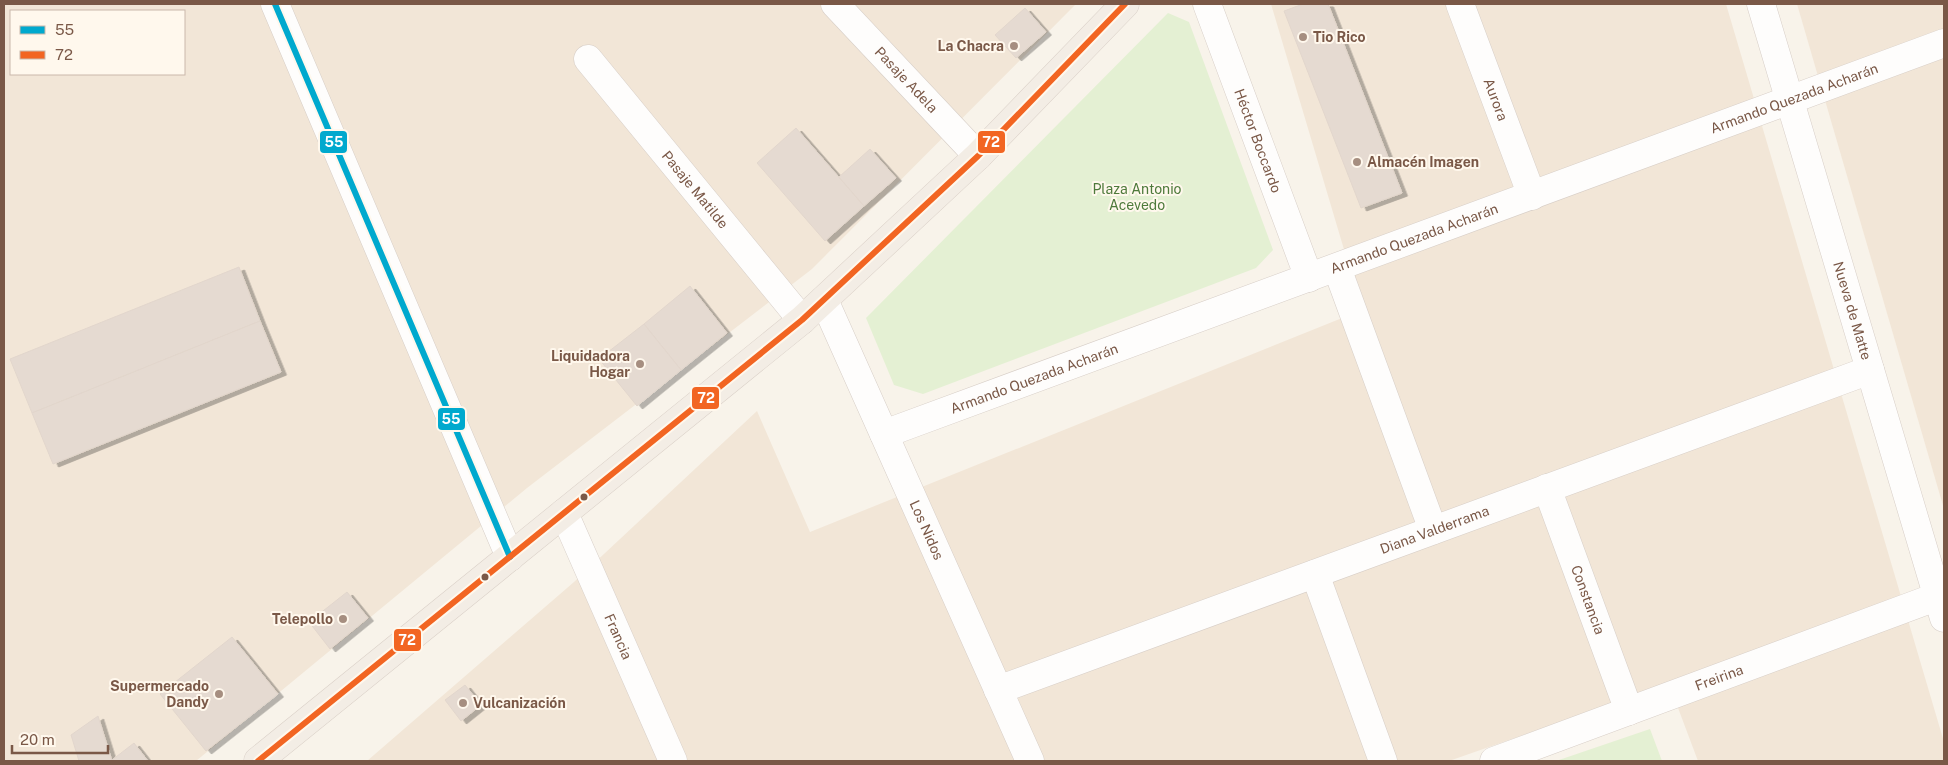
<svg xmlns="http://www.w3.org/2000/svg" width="1948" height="765" viewBox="0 0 1948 765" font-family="'Public Sans',sans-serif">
<defs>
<filter id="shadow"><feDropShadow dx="5.5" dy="3" stdDeviation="0" flood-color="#0004"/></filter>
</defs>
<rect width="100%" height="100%" fill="#f8f3ea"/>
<!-- residential -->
<g fill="#f2e6d7" fill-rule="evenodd">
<path d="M4,4H1076L812,269L527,488L196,761H4ZM11,11H184V74H11Z"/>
<polygon points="1271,4 1726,4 1944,742 1944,761 1698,761 1669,684 1449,761 367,761 574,582 757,411 810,532 1362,310"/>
<polygon points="1797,4 1944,4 1944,509"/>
</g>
<!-- green -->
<g fill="#e4f0d3">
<polygon points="1168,13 1189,22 1273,250 1256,268 923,394 894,385 866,318"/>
<polygon points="1650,729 1662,761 1556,761"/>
</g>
<!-- building -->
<g fill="#e5dad1" stroke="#e2d6cc" filter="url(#shadow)">
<polygon points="1303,4 1328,4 1402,193 1361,208 1284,11"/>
<polygon points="1025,8 1046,32 1016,58 995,35"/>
<polygon points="796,128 864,206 825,241 757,163"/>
<polygon points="870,149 896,178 864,206 839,177"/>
<polygon points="239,267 260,321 32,413 10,359"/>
<polygon points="690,286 727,333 681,370 644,324"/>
<polygon points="260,321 281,372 53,464 32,413"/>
<polygon points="644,324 681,370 637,406 599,359"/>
<polygon points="347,592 368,618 330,649 309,622"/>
<polygon points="232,637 278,694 206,751 160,694"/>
<polygon points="465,685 481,705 461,721 445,700"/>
<polygon points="98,716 112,761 79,761 71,735"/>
<polygon points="134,743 148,761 112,761 112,760"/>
</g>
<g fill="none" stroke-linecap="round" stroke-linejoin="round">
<defs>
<g id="minor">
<polyline points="275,4 510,557"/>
<path id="s1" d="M835,4L978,156"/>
<path id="s2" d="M1207,4L1309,278"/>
<path id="s3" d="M1460,4L1532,196"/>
<path id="s4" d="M1761,4L1944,618"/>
<path id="s5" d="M588,59L802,320"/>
<polyline points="1337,268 1433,530"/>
<path id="s6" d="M824,300L1030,761"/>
<path id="s7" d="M884,434L1944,43"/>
<path id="s8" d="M1547,488L1629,711"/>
<path id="s9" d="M564,513L673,761"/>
<polyline points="1315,574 1383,761"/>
<path id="s10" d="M998,690L1870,370"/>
<path id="s11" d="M1494,761L1944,594"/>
</g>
<polyline id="major" points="258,761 802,320 978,156 1125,4"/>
</defs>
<!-- minor casing -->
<use href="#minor" stroke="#d7cec7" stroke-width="29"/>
<!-- major casing -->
<use href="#major" stroke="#dad0c8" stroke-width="29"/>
<!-- minor -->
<use href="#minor" stroke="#fefdfc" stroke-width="28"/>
<!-- major -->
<use href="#major" stroke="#f3ede5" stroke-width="28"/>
<defs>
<polyline id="bus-1" points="275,4 510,557"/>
<polyline id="bus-2" points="258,761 802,320 978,156 1125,4"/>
</defs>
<!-- bus-1 casing -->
<use href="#bus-1" stroke="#fff8ed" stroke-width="10"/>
<!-- bus-2 casing -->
<use href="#bus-2" stroke="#fff8ed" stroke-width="10"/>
<!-- bus-1 -->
<use href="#bus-1" stroke="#00a9ce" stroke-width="6"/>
<!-- bus-2 -->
<use href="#bus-2" stroke="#f26522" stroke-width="6"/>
</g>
<!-- markers -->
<g fill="#a68e80" stroke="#fff8ed" stroke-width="2">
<circle cx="1303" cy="37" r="5"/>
<circle cx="1014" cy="46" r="5"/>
<circle cx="1357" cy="162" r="5"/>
<circle cx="640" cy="364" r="5"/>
<circle cx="343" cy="619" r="5"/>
<circle cx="219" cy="694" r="5"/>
<circle cx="463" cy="703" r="5"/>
</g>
<g fill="#7a5847" stroke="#fff8ed" stroke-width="2">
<circle cx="584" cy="497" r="4.5"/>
<circle cx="485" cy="577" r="4.5"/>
</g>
<g text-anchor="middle" stroke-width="4" stroke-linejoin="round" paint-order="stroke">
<!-- poi labels -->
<g font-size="14" font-weight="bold" fill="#7a5847" stroke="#fff8ed" text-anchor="end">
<text x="1313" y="42" text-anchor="start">Tio Rico</text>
<text x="1004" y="51">La Chacra</text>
<text x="1367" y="167" text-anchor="start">Almacén Imagen</text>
<text x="630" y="361">Liquidadora<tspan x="630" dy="16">Hogar</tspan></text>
<text x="333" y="624">Telepollo</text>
<text x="209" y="691">Supermercado<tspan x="209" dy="16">Dandy</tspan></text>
<text x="473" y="708" text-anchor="start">Vulcanización</text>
</g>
<!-- street labels -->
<g font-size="14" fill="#7a5847" stroke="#fff8ed">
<text dy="5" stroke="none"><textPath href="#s1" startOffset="104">Pasaje Adela</textPath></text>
<text dy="5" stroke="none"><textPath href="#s7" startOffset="970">Armando Quezada Acharán</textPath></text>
<text dy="5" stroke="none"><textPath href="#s3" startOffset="102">Aurora</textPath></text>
<text dy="5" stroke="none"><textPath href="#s2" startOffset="146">Héctor Boccardo</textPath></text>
<text dy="5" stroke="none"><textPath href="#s5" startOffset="169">Pasaje Matilde</textPath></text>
<text dy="5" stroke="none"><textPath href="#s7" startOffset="565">Armando Quezada Acharán</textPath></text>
<text dy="5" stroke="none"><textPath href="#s4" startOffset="320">Nueva de Matte</textPath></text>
<text dy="5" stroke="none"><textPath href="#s7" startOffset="160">Armando Quezada Acharán</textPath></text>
<text dy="5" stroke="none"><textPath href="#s10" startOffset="465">Diana Valderrama</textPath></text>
<text dy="5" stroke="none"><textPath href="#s6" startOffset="252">Los Nidos</textPath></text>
<text dy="5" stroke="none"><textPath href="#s8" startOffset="119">Constancia</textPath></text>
<text dy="5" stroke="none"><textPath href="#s9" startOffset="135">Francia</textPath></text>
<text dy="5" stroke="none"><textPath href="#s11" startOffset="240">Freirina</textPath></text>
</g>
<!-- park labels -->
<g font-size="14" fill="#4e7a3b" stroke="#fff8ed">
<text x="1137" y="194">Plaza Antonio<tspan x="1137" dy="16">Acevedo</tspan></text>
</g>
</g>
<g stroke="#fff8ed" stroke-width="2">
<rect x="977" y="130" width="29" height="24" rx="5" fill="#f26522"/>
<rect x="319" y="130" width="29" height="24" rx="5" fill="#00a9ce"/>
<rect x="691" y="386" width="29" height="24" rx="5" fill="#f26522"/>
<rect x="437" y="407" width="29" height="24" rx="5" fill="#00a9ce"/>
<rect x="393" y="628" width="29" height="24" rx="5" fill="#f26522"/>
</g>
<g font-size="14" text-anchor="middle" font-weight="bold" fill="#fff">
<text x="991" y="147">72</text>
<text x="334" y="147">55</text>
<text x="706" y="403">72</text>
<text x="451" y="424">55</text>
<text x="407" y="645">72</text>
</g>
<!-- border -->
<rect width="1948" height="765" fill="none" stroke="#7a5847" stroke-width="10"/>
<!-- legend -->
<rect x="10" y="10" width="175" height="65" fill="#fff8ed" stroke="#cab8ab"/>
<rect x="20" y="26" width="25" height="8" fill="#00a9ce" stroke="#cab8ab"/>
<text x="55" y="35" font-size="15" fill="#7a5847">55</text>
<rect x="20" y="51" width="25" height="8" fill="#f26522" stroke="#cab8ab"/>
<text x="55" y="60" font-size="15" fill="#7a5847">72</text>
<!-- scale -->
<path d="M12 745v8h96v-8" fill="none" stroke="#7a5847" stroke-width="2.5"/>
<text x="20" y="745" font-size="15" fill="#7a5847" stroke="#fff8ed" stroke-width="4" paint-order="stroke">20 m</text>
</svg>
